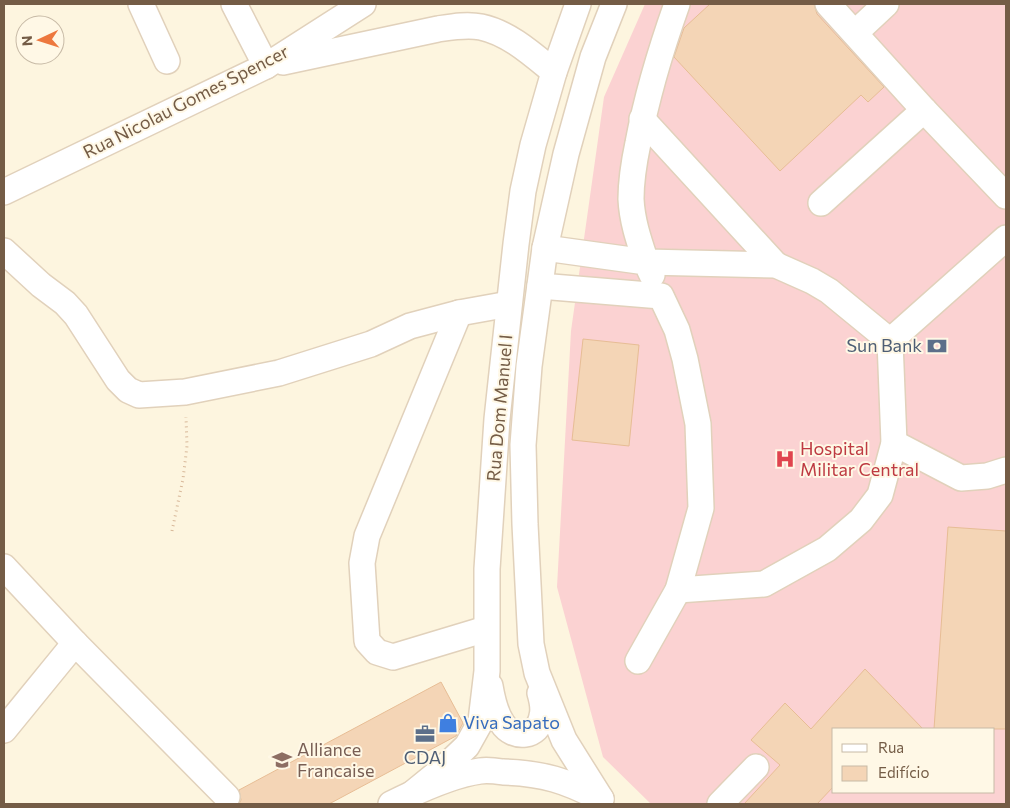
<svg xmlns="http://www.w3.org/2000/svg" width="1010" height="808" viewBox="0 0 1010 808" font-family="Commissioner,sans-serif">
<rect width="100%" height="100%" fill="#fdf5df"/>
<!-- medical -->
<path fill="#fbd2d2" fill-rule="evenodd" d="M645,4H1006V804H651L603,757L557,587L571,331L604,97ZM834,729H994V792H834Z"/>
<!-- building -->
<g fill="#f4d5b6" stroke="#e7bd95">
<polygon points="710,4 814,4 817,14 884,87 868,102 861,95 780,171 674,57 684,28"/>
<polygon points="583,339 639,345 629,446 572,440"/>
<polygon points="948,527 1006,531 1006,729 934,729"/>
<polygon points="865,669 923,729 834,729 834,786 817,804 744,804 780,765 751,740 785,703 811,729"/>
<polygon points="441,682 463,723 456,736 329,804 239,804 241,800 239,790"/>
</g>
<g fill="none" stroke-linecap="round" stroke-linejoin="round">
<defs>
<g id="minor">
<polyline points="141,4 167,61"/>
<polyline points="234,4 266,66"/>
<path d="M677,4C661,49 647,95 638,143C634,162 631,180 631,199C632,221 639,241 646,262L776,265L812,281L829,291L890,341L894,443L880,495L861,520L827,549L764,584L678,590"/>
<polyline points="828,4 924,110 1006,196"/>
<polyline points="855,33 886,4"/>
<path d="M283,62L438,29C451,27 467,24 481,27C509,33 532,54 554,72"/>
<polyline points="642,119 776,265"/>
<polyline points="4,192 266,66 363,4"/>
<polyline points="821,203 924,110"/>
<polyline points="545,248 646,262 652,275"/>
<polyline points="4,251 41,285 65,303 76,315 118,380 128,390 139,395 185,392 279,373 371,344 410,326 459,313 509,304"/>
<polyline points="540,286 661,296 677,330 685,359 698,424 701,508 678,590 638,661"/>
<polyline points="459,313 367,536 362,563 367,641 377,652 393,657 486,629"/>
<polyline points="890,341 1006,238"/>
<polyline points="894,443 961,478 987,476 1006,470"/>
<polyline points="4,567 75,643 227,797"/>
<path d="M490,686C492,698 495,712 502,723C513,740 539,738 542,716C544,709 542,700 540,693"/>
<polyline points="4,730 75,643"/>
<polyline points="413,793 445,767 467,746 481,721 487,671 487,569 497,419 516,244 523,191 533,145 554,72 578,4"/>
<polyline points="601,799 564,740 537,673 531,644 525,524 523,445 529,366 545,248 566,154 593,57 614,4"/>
<path d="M391,804C417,791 451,775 480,771C487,770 496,771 503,772C543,773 567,781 601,799"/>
<polyline points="720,804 756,767"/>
</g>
</defs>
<!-- minor casing -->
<use href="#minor" stroke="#e1d1bb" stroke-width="28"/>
<!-- path -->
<polyline stroke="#d8b899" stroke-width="3" stroke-dasharray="1 4" stroke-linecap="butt" points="172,531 183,479 187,446 186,417"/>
<!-- minor -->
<use href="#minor" stroke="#fff" stroke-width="25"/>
</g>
<!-- icons -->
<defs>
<symbol id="bank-bare" viewBox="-9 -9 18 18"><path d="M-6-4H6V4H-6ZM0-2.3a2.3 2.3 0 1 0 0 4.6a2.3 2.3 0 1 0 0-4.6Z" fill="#5c6f8a" stroke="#fff8e6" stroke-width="2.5" paint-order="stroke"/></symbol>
<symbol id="hospital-bare" viewBox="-9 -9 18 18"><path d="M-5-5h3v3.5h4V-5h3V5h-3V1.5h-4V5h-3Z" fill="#e0444e" stroke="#fff8e6" stroke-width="2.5" paint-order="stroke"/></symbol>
<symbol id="shop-bare" viewBox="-9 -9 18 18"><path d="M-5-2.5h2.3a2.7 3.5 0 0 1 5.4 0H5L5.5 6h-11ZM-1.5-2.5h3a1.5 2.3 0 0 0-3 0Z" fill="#3f7fe0" stroke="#fff8e6" stroke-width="2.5" paint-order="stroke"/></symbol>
<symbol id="office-bare" viewBox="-9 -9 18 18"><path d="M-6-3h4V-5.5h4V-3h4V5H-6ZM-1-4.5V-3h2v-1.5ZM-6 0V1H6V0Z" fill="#5c6f8a" stroke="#fff8e6" stroke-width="2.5" paint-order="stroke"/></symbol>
<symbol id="school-bare" viewBox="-9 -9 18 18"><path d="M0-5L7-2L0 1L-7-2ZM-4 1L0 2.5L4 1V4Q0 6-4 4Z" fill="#8d6e63" stroke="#fff8e6" stroke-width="2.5" paint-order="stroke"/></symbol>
</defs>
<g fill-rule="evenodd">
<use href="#bank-bare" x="923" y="332" width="28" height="28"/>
<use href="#hospital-bare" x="771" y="445" width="28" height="28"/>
<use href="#shop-bare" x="434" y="709" width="28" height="28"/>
<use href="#office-bare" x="411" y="720" width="28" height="28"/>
<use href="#school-bare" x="268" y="746" width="28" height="28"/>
</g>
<g text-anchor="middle" stroke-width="4" stroke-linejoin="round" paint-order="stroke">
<!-- street labels -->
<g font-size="18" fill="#745c46" stroke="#fff8e6">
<text transform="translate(186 102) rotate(-27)" y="6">Rua Nicolau Gomes Spencer</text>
<text transform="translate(500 408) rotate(-85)" y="6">Rua Dom Manuel I</text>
</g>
<!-- service labels -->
<g font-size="18" fill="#4e5e75" stroke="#fff8e6" text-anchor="end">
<text x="922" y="352">Sun Bank</text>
<text x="425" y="764" text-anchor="middle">CDAJ</text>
</g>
<!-- health labels -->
<g font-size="18" fill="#be3a42" stroke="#fff8e6" text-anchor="start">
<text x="800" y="455">Hospital<tspan x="800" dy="21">Militar Central</tspan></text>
</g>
<!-- shop labels -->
<g font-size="18" fill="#366cbe" stroke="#fff8e6" text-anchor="start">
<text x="463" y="729">Viva Sapato</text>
</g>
<!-- education labels -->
<g font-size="18" fill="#785e54" stroke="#fff8e6" text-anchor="start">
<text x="297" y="756">Alliance<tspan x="297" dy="21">Francaise</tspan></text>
</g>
</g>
<!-- border -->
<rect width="1010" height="808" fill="none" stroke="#745c46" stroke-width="10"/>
<!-- legend -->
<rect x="832" y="728" width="162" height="65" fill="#fff8e6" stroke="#c7baa6"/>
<rect x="842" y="744" width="25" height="8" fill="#ffffff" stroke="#c7baa6"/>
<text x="878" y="753" font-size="15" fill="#745c46">Rua</text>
<rect x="842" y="766" width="25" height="15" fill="#f4d5b6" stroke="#c7baa6"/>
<text x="878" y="778" font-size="15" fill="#745c46">Edifício</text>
<!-- north arrow -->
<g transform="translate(40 40) rotate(266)"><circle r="24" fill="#fff8e6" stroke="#c7baa6"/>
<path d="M0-4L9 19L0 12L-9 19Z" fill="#ed783e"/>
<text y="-8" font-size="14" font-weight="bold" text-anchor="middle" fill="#745c46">N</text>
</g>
</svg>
